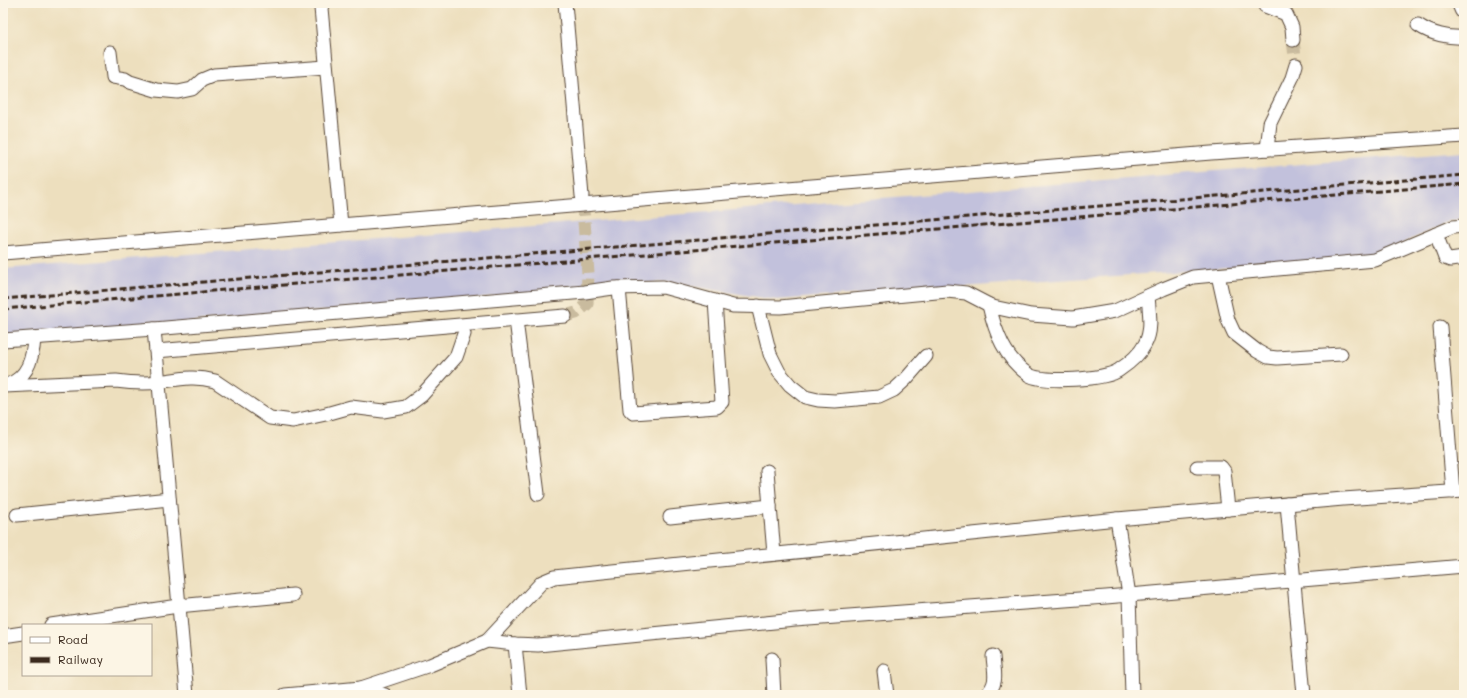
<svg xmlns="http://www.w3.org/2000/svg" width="1467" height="698" viewBox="0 0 1467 698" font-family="Mali,sans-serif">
<rect width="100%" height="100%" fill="#fcf5e5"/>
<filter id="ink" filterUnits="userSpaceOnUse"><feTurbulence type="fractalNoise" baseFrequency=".025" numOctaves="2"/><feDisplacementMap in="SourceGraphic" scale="8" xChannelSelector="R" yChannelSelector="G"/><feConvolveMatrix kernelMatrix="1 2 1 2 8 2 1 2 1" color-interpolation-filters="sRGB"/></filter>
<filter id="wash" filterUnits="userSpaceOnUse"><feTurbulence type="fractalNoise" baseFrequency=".012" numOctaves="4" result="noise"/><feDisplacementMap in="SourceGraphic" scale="16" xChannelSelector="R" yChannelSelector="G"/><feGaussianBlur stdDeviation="0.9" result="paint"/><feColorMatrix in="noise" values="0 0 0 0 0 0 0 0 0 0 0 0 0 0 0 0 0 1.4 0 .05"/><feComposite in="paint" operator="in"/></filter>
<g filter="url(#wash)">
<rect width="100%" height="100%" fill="#eddfbe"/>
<!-- industrial -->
<polygon fill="#c2c1dc" points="1464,151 1464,219 1446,223 1371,258 776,300 665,282 3,338 3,269"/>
</g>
<g filter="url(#ink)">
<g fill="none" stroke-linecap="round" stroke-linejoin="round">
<!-- minor-tunnel -->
<g stroke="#c9bb9e" stroke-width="13" stroke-dasharray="13 6" stroke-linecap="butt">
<polyline points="1293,40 1296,65"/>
<polyline points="565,316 576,313 587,304 588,273 582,196"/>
</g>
<defs>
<g id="minor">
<polyline points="323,3 321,8 341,225"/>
<polyline points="565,3 582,196"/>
<polyline points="1265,6 1286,14 1292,27 1293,40"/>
<path d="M1418,25C1431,34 1449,38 1464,37"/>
<polyline points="110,52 113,77 125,79 130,82 156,90 178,92 192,89 202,80 214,75 326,67"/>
<polyline points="1267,149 1270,123 1292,78 1296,65"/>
<polyline points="1436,234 1445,258 1450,260 1464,258"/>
<polyline points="3,253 1211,153 1464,136"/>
<polyline points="1218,275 1228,320 1234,333 1257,351 1268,357 1277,358 1341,354"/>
<polyline points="619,288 630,410 633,413 717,407 722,402 715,301"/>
<path d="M989,305C995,332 1005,359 1029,375C1043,383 1106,380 1119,370C1128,364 1140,354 1145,344C1153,330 1149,311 1148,296"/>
<polyline points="758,306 770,354 779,372 790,385 805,397 818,400 835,401 879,397 894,390 906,379 926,356"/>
<polyline points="516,320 538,494"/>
<polyline points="1440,327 1453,492"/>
<polyline points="154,329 187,695"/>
<polyline points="3,340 154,329 585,292 613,288 663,287 733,306 780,307 947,291 966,293 993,307 1031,315 1073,318 1115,311 1163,289 1193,277 1375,260 1453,227 1464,226"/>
<polyline points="156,351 565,316"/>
<path d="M7,385C28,378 33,358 34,338"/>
<path d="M4,386L116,381C130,383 145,384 159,382C179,379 194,375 215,381L270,418L293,421L326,414L351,407L383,411L406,407L422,395L456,357L464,334"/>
<polyline points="1197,467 1221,467 1224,471 1228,509"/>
<polyline points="767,471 774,554"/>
<polyline points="1287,504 1304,695"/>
<polyline points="17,515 169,499"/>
<polyline points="670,517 770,506"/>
<polyline points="1117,519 1129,595 1132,695"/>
<polyline points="51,625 178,606 293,595"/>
<polyline points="3,636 23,633"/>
<polyline points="487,641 542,582 554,577 1117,519 1343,499 1464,491"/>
<polyline points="515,644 520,695"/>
<polyline points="772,659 774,695"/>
<polyline points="884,671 887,695"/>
<polyline points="361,688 430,665 487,641 515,644 538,645 795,620 1106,597 1464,566"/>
<polyline points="285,695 361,688 385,695"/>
<path d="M986,695C999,683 994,672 993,656"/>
</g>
<polyline id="highway" points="1461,3 1464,10"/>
</defs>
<!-- minor casing -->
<use href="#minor" stroke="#564536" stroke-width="15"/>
<!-- highway casing -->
<use href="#highway" stroke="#564536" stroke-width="20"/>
<!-- minor -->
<use href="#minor" stroke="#fff" stroke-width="13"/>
<!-- highway -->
<use href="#highway" stroke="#fff" stroke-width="18"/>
<!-- rail -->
<g stroke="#3b2a1e" stroke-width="3" stroke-dasharray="6 3" stroke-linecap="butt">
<polyline points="3,299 1464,175"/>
<polyline points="3,309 1464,184"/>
</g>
</g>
</g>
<!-- margin -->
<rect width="1467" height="698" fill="none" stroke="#fcf5e5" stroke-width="16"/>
<!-- legend -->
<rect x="22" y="624" width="130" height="52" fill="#fcf5e5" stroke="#afa495"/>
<rect x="30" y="637" width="20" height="6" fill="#ffffff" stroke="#afa495"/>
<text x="58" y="644" font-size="12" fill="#3b2a1e">Road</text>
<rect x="30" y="657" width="20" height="6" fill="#3b2a1e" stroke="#afa495"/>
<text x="58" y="664" font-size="12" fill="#3b2a1e">Railway</text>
</svg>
